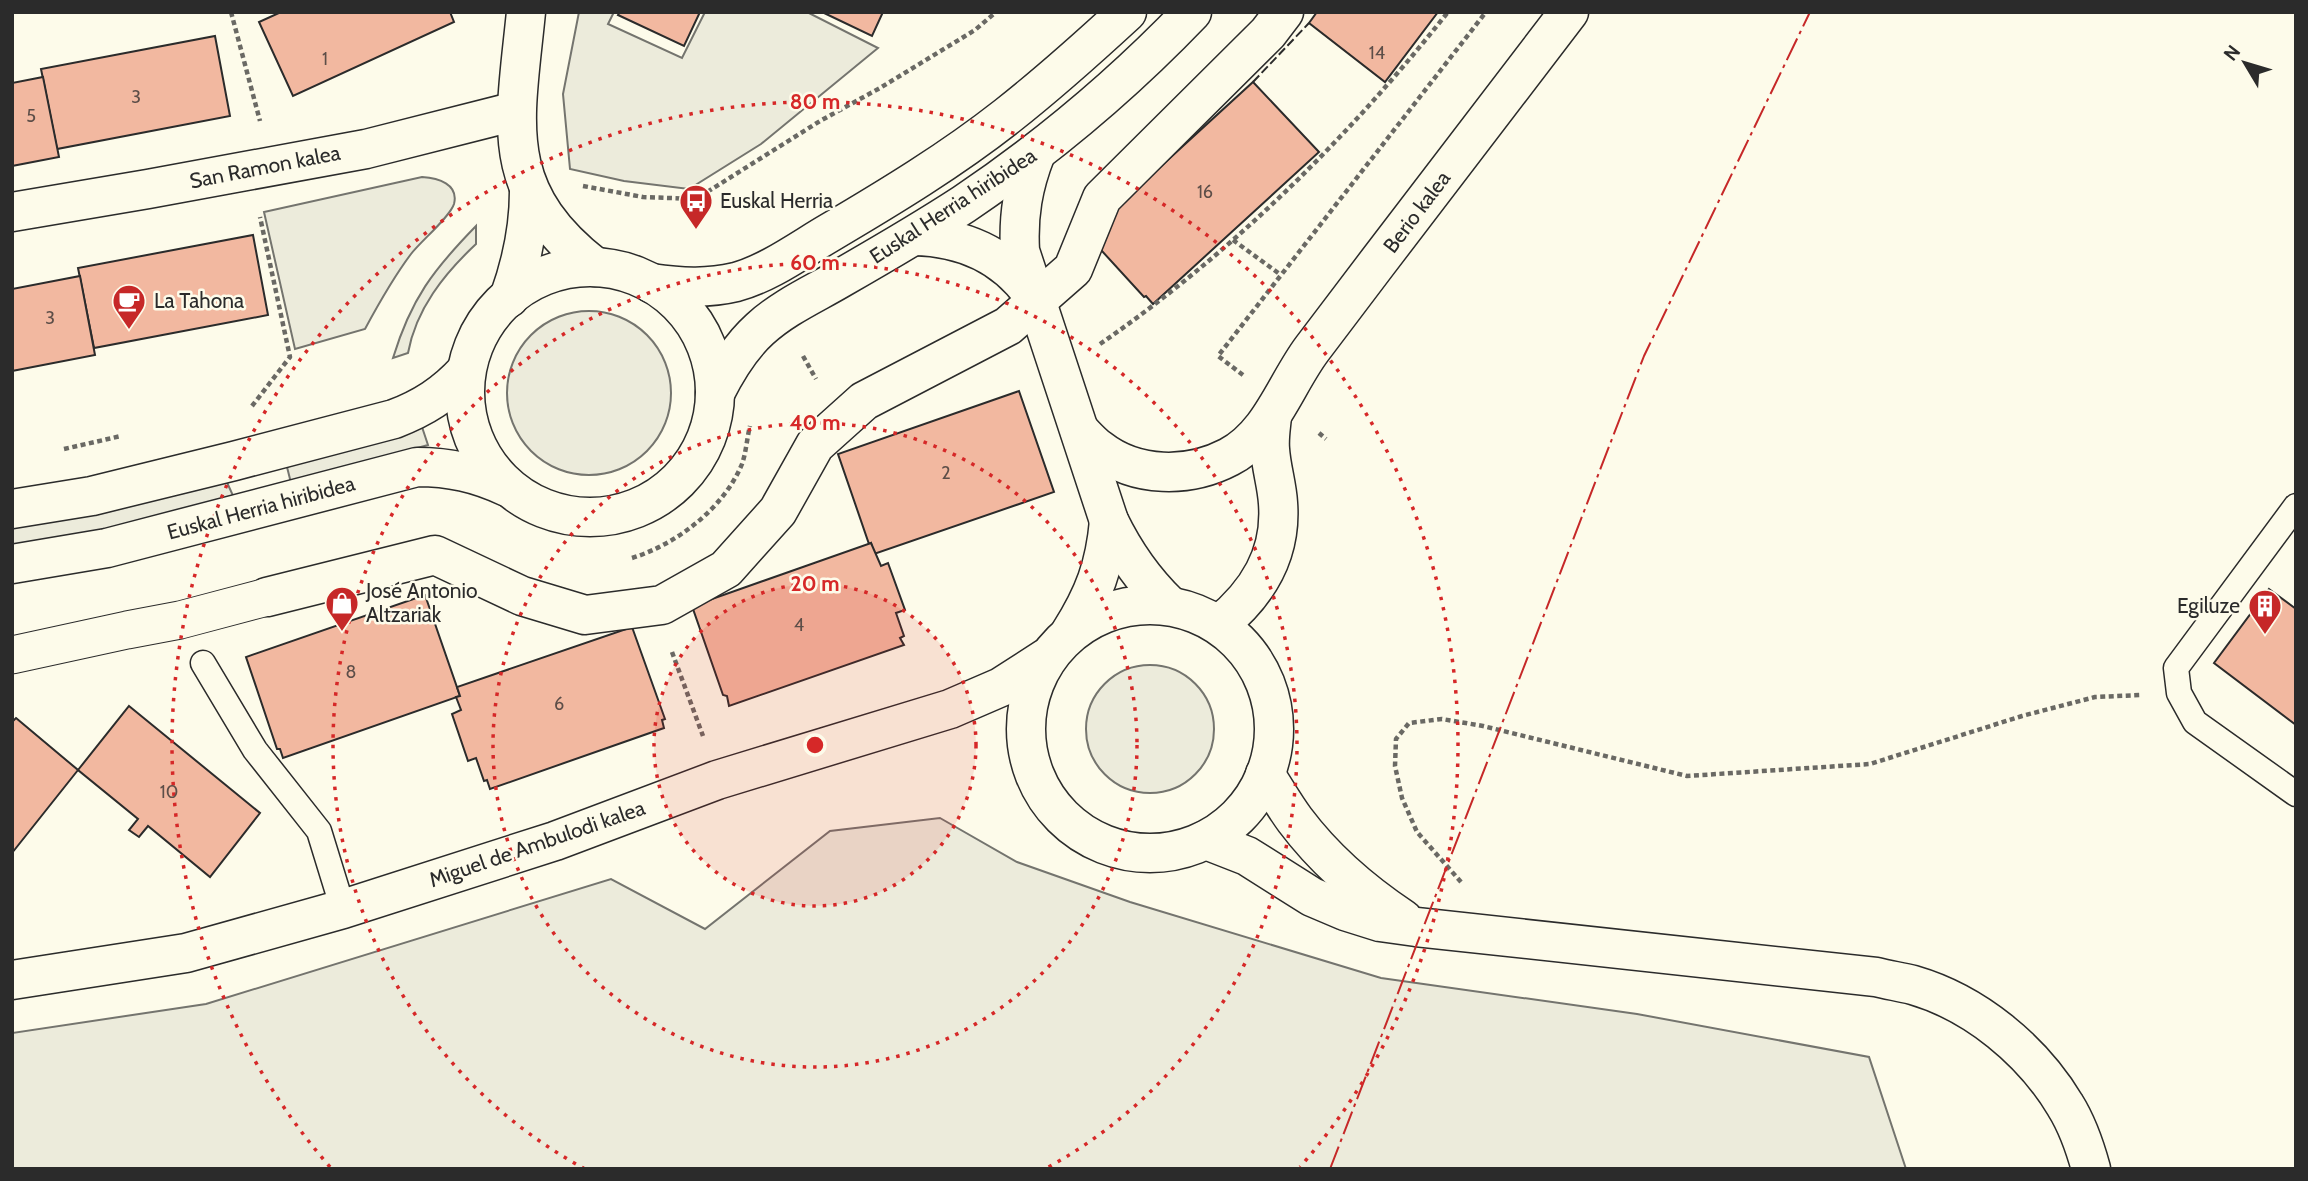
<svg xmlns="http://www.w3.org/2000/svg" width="2308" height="1181" viewBox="0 0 2308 1181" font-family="Cabin,sans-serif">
<rect width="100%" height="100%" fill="#fdfbea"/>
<!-- green -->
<g fill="#ecebdb" stroke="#74746e" stroke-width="2">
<polygon points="579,12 614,12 608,24 682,58 705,12 807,12 878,48 761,144 689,189 624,181 570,169 563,94"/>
<path d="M422,177C438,178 459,184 454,204C450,217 420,242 411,254C393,278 379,303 365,329L295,349L264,212Z"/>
<path d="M476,226V244C444,274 416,309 408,353L393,358C411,299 433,270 476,226Z"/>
<circle cx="589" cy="393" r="82"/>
<polygon points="422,427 428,445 291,483 286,463"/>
<polygon points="225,478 235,500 104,532 12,546 12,523"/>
<circle cx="1150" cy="729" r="64"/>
<polygon points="940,818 1017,862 1130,902 1381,978 1637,1014 1869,1057 1906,1169 12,1169 12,1033 206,1004 611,879 705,929 830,831"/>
</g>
<!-- building -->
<g fill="#f2b8a0" stroke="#2b2b2b" stroke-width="2">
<polygon points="281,12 450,12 454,22 293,96 259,22"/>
<polygon points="620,12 700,12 684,46 618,15"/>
<polygon points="822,12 883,12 872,36"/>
<polygon points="1317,12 1438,12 1385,82 1309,23"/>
<polygon points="215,36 230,116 57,149 41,69"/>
<polygon points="43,77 59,157 12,166 12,83"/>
<polygon points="1253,82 1319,152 1153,304 1146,296 1144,297 1091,239 1090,231"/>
<polygon points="253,235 268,315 94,348 78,268"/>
<polygon points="80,276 95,355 12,371 12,289"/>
<polygon points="1019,391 1054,492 874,554 871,543 869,544 838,454"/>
<polygon points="871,543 881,566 888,563 905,610 896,613 904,636 900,638 904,645 729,706 727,696 723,695 692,606"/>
<polygon points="2269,589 2296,609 2296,725 2214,663"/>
<polygon points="425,595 460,696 283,758 280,749 277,749 246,657"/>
<polygon points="632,627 665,719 662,720 664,728 490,789 487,780 484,781 476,758 468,761 452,714 461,710 456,697 460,696 457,687"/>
<polygon points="129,706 260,813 210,877 148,826 139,837 129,830 138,819 78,770"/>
<polygon points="16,718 78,770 12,853 12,722"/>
</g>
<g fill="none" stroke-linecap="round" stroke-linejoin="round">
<defs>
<g id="service">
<polyline points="2296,506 2176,668 2179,693 2195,722 2296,794"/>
<polyline points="203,663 255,750 319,831 343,909"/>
</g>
<polyline id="pedestrian" points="12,655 127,630 180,620 267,597"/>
<g id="minor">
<path d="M526,12C515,123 496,190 595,267"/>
<polyline points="12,212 148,189 366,149 516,111"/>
<path d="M509,298C522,262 529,229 529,191"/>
<path d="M1080,431C1086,437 1092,444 1099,449C1136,478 1189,478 1229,457C1271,435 1285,385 1312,349C1397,236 1484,124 1569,12"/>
<polyline points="267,597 435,555 522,596 585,615 662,605 726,569 778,511 815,445 864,401 1008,326 1073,269 1102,198 1268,33 1284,12"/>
<path d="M1219,625C1257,594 1282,555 1278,503C1277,485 1271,467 1270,449C1269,438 1271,427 1272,416"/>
<polyline points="12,980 186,953 343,909 555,841 717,780 950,709 1001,687 1046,658"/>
</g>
<g id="tertiary">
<path d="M1036,153C1023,186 1018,215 1020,251L1109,521C1125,554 1143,580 1169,605"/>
<path d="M914,236C962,237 1004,255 1032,294"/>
<circle cx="590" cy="392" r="125"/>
<path d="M651,283C680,287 707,289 736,282C769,273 800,250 829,233C890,197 951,160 1007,116C1049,83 1088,48 1127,12"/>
<path d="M715,393C727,369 740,347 760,329C784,307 814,294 841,278C883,254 924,230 964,204C1047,148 1123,84 1192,12"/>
<path d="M12,509L92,496L234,461L394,419C423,408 445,394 466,371"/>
<path d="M12,564L107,548L417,467C450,467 477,473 507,487"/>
<circle cx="1150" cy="729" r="124"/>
<path d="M1070,633C1094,595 1105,566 1109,521"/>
</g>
<g id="secondary">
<path d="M1265,774C1275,789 1284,805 1295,820C1325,860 1361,891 1403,919"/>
<path d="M1206,840L1247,856L1312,897L1345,911L1380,922L1416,927L1876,977C1888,980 1901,982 1913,985C1975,1003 2032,1050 2065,1105C2077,1124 2085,1147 2091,1169"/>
</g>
</defs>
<!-- service casing -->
<use href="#service" stroke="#2b2b2b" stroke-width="27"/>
<!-- pedestrian casing -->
<use href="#pedestrian" stroke="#2b2b2b" stroke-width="39"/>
<!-- minor casing -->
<use href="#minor" stroke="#2b2b2b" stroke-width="41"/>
<!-- tertiary casing -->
<use href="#tertiary" stroke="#2b2b2b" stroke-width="41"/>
<!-- secondary casing -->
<use href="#secondary" stroke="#2b2b2b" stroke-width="41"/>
<!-- path -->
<g stroke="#6a6964" stroke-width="4.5" stroke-dasharray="5 3.5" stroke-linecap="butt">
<polyline points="231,12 260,121"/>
<polyline points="583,186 643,197 696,199 820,121 880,88 975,30 996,12"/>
<polyline points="1233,240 1281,275"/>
<path d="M1100,344C1232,253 1349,137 1448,12"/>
<polyline points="803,356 816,379"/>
<polyline points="1243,375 1218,356 1486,12"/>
<polyline points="252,406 290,357 260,217"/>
<polyline points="1319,433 1326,439"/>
<polyline points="64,449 121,436"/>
<path d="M632,558C677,544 724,508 742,464C746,453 747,438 750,426"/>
<polyline points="672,652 703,736"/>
<polyline points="1461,882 1417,832 1402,798 1395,766 1396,739 1409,723 1442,719 1483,726 1687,776 1870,764 2022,716 2095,697 2140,695"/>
</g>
<!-- service -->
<use href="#service" stroke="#fdfbea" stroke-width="24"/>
<!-- pedestrian -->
<use href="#pedestrian" stroke="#fdfbea" stroke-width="37"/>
<!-- minor -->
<use href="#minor" stroke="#fdfbea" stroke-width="38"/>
<!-- tertiary -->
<use href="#tertiary" stroke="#fdfbea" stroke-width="38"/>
<!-- secondary -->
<use href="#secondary" stroke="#fdfbea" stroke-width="38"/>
<!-- fence -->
<polyline stroke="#2b2b2b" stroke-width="2" stroke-dasharray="9 3.5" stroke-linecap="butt" points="1253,82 1309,23"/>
<!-- power -->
<polyline stroke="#c62828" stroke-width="2" stroke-dasharray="24 5 3.5 5" stroke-linecap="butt" points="1330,1169 1644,356 1810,12"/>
</g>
<!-- distance rings -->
<circle cx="815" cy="745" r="161" fill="#d62828" fill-opacity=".12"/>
<g fill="none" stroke="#d62828" stroke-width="3.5" stroke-dasharray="3.5 7">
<circle cx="815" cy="745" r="161"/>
<circle cx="815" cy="745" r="322"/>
<path d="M585 1169A482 482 0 1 1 1045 1169"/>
<path d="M330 1167A643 643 0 1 1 1300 1167"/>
</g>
<!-- icons -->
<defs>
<symbol id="bus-pin" viewBox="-11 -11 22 30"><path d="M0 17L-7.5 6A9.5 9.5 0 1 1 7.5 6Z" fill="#c62828" stroke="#fdfbea"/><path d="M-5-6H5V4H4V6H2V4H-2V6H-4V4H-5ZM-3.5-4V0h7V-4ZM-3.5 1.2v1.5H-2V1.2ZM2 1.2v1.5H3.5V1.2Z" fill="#fff"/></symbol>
<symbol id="cafe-pin" viewBox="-11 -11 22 30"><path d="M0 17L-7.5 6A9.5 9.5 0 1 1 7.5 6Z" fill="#c62828" stroke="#fdfbea"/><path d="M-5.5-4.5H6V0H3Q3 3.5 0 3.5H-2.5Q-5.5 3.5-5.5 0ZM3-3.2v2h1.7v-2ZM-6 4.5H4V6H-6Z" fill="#fff"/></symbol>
<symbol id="shop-pin" viewBox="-11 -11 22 30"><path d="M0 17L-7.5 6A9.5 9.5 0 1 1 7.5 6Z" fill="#c62828" stroke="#fdfbea"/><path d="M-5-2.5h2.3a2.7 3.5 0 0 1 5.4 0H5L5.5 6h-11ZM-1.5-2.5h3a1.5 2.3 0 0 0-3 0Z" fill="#fff"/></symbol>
<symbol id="building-pin" viewBox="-11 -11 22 30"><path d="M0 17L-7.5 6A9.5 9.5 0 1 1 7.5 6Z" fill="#c62828" stroke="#fdfbea"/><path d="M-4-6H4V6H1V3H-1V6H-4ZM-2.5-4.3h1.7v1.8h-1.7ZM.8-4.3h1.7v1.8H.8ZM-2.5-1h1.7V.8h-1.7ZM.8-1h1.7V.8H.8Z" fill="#fff"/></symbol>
</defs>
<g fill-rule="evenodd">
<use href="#bus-pin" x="677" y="182" width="38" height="52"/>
<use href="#cafe-pin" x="110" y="282" width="38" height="52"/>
<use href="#shop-pin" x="323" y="584" width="38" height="52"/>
<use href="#building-pin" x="2246" y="587" width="38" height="52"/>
</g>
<g text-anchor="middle" stroke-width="5" stroke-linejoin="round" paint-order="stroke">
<!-- number labels -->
<g font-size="18" fill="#5d4e48">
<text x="1377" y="59">14</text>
<text x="325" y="65">1</text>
<text x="136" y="103">3</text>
<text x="31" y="122">5</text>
<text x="1205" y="198">16</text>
<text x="50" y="324">3</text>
<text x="946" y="479">2</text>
<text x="799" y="631">4</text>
<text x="351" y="678">8</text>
<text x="559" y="710">6</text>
<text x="169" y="798">10</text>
</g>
<!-- street labels -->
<g font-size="21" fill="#2b2b2b" stroke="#fdfbea">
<text transform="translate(265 167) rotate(-11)" y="7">San Ramon kalea</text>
<text transform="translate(953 206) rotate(-33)" y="7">Euskal Herria hiribidea</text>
<text transform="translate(1417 212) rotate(-53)" y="7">Berio kalea</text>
<text transform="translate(261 508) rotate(-15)" y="7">Euskal Herria hiribidea</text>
<text transform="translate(537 844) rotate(-19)" y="7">Miguel de Ambulodi kalea</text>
</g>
<!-- poi labels -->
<g font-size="21" fill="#2b2b2b" stroke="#fdfbea" text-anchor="start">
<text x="720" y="208">Euskal Herria</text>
<text x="154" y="308">La Tahona</text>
<text x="366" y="598">José Antonio<tspan x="366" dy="24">Altzariak</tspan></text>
<text x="2240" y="613" text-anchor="end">Egiluze</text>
</g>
</g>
<circle cx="815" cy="745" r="10" fill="#d62828" stroke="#fdfbea" stroke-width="3.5"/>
<g font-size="21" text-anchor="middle" font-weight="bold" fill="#d62828" stroke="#fdfbea" stroke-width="5" stroke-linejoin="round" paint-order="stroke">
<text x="815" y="109">80 m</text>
<text x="815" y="270">60 m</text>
<text x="815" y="430">40 m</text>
<text x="815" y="591">20 m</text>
</g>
<!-- border -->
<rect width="2308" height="1181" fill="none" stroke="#2b2b2b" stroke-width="28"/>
<!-- north arrow -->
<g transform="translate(2245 63) rotate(308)" stroke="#fdfbea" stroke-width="5" paint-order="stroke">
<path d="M0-5L12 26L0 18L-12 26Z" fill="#2b2b2b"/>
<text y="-10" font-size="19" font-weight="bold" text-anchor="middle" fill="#2b2b2b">N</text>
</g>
</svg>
